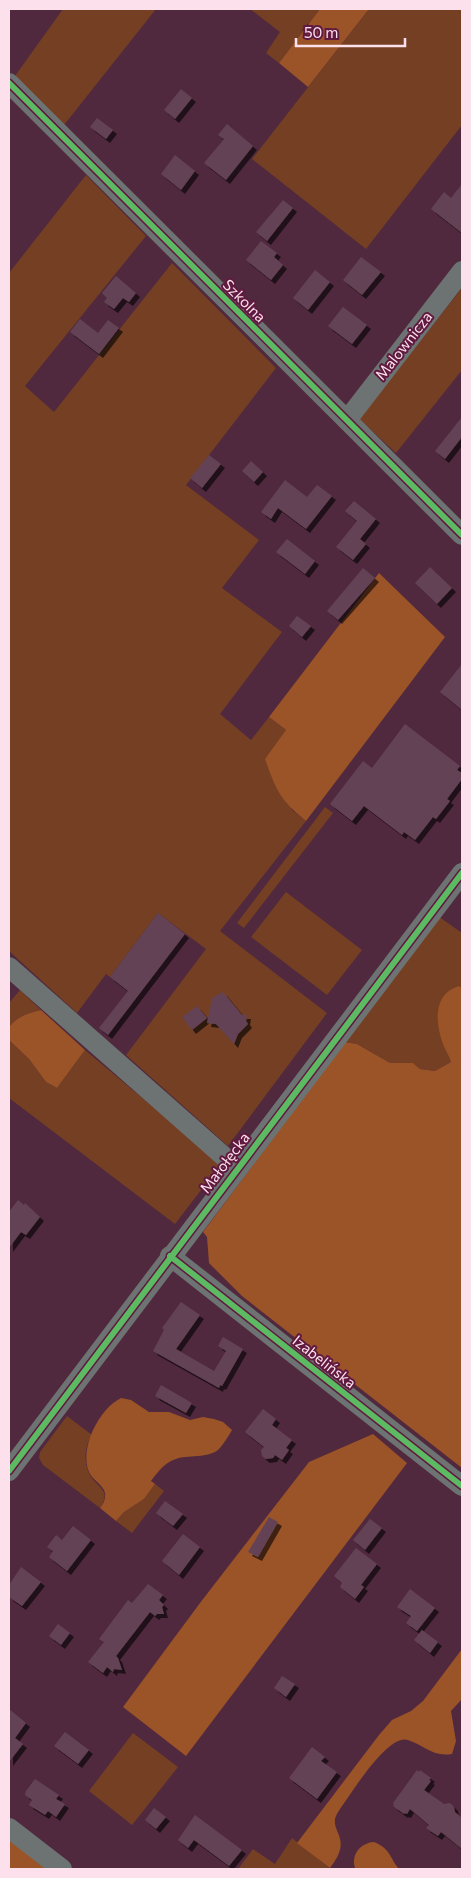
<svg xmlns="http://www.w3.org/2000/svg" width="471" height="1878" viewBox="0 0 471 1878" font-family="Commissioner,sans-serif">
<defs>
<filter id="shadow"><feDropShadow dx="4" dy="4" stdDeviation="0" flood-color="#0009"/></filter>
</defs>
<rect width="100%" height="100%" fill="#50293e"/>
<!-- green -->
<g fill="#743f23">
<polygon points="63,9 156,9 64,125 15,76"/>
<polygon points="250,9 320,9 279,63 266,53 280,32"/>
<polygon points="369,9 462,9 462,125 366,249 252,159"/>
<polygon points="86,175 146,236 25,386 54,412 172,263 276,368 186,485 259,540 222,588 282,632 220,714 251,740 269,717 286,730 292,810 306,821 220,931 327,1013 228,1146 126,1055 206,949 158,913 110,977 106,974 77,1013 9,951 9,273"/>
<polygon points="462,288 462,370 396,453 359,419"/>
<polygon points="325,807 333,813 244,928 237,923"/>
<polygon points="286,892 362,950 327,995 251,937"/>
<polygon points="438,916 462,933 462,988 459,986 450,1057 451,1062 435,1071 420,1069 413,1063 390,1063 357,1044 345,1042"/>
<path d="M20,990L41,1010C28,1013 18,1016 9,1027V1003Z"/>
<polygon points="9,1038 10,1041 29,1059 46,1082 57,1088 85,1050 221,1164 175,1224 9,1098"/>
<path d="M67,1416L92,1435C84,1446 83,1466 92,1478C101,1490 111,1492 100,1508L43,1465L39,1458L40,1452Z"/>
<polygon points="155,1484 164,1491 132,1533 116,1521 124,1512 144,1499"/>
<polygon points="133,1733 178,1767 132,1825 89,1791"/>
<polygon points="292,1838 331,1869 238,1869 253,1849 275,1864"/>
</g>
<!-- forest -->
<g fill="#9b5328">
<polygon points="320,9 369,9 308,87 279,63"/>
<path d="M379,573L445,637L306,821C280,800 276,790 265,759L286,730L269,717Z"/>
<path d="M459,986L462,988V1468L242,1296L209,1263L207,1237L203,1232L345,1042L357,1044L390,1063H413L420,1069L435,1071L451,1062C449,1055 445,1050 443,1044C435,1022 433,994 459,986Z"/>
<path d="M41,1010L85,1050L57,1088L46,1082L29,1059L10,1041L9,1027C18,1016 28,1013 41,1010Z"/>
<path d="M121,1398L131,1400L149,1412H169L190,1420L203,1417L214,1419L223,1422L232,1430C228,1437 223,1445 218,1450C204,1460 186,1453 171,1461C163,1465 157,1473 151,1481L155,1484L144,1499L124,1512L116,1521L100,1508C104,1503 107,1497 104,1490C100,1483 92,1479 89,1472C79,1448 99,1409 121,1398Z"/>
<polygon points="373,1434 407,1463 186,1756 123,1707 200,1603 309,1462"/>
<path d="M462,1649V1699L451,1711L456,1741L452,1754C432,1757 426,1746 408,1740C388,1733 351,1794 340,1809C338,1812 335,1817 335,1820C334,1827 339,1833 340,1839C343,1850 336,1860 330,1868L297,1843L379,1735L392,1720L411,1711L423,1701Z"/>
<polygon points="9,1838 49,1869 9,1869"/>
<path d="M374,1842C391,1849 389,1857 399,1869L355,1868C351,1855 360,1843 374,1842Z"/>
</g>
<!-- building -->
<g fill="#644354" filter="url(#shadow)">
<polygon points="181,89 192,98 175,119 164,110"/>
<polygon points="97,118 113,130 106,139 90,127"/>
<polygon points="227,124 253,146 226,180 204,163 224,139 218,135"/>
<polygon points="175,155 195,171 181,190 161,174"/>
<polygon points="462,184 462,233 431,209 444,192 451,198"/>
<polygon points="283,200 293,208 267,241 256,232"/>
<polygon points="261,241 277,253 274,257 283,265 271,280 246,260"/>
<polygon points="361,257 381,272 362,295 343,280"/>
<polygon points="315,270 330,282 308,310 293,298"/>
<polygon points="116,276 136,293 129,302 123,298 114,309 104,302 107,298 102,293"/>
<polygon points="343,307 367,325 352,344 328,326"/>
<polygon points="80,319 98,333 108,320 119,328 99,354 70,332"/>
<polygon points="462,417 462,437 445,459 435,451"/>
<polygon points="209,455 221,464 202,488 190,478"/>
<polygon points="251,461 263,472 254,482 242,471"/>
<polygon points="285,480 307,497 317,485 332,496 306,529 278,508 271,519 261,512"/>
<polygon points="354,501 376,519 360,539 366,544 353,560 336,547 357,521 345,511"/>
<polygon points="287,539 315,561 305,574 276,552"/>
<polygon points="430,567 452,588 437,604 415,583"/>
<polygon points="363,568 375,578 338,620 327,611"/>
<polygon points="297,616 311,626 302,637 289,626"/>
<polygon points="462,664 462,710 440,692"/>
<polygon points="405,724 460,766 457,770 462,773 462,779 447,799 450,801 436,819 433,817 415,840 404,832 402,835 364,806 352,821 330,804 363,761 372,768"/>
<polygon points="158,913 185,934 108,1035 99,1028 128,991 110,977"/>
<polygon points="223,992 242,1015 247,1015 246,1021 248,1024 238,1034 234,1044 216,1024 207,1023 212,998"/>
<polygon points="197,1006 207,1018 192,1030 182,1017"/>
<polygon points="18,1200 24,1205 25,1203 40,1217 26,1235 21,1232 9,1248 9,1212"/>
<polygon points="181,1302 200,1315 176,1349 214,1371 226,1351 218,1346 223,1337 243,1349 222,1386 220,1385 219,1388 153,1351 164,1330 162,1328"/>
<polygon points="161,1385 192,1403 186,1413 155,1396"/>
<polygon points="263,1409 276,1419 272,1425 292,1440 286,1448 289,1450 282,1460 275,1455 273,1458 266,1459 262,1456 261,1450 264,1447 245,1432"/>
<polygon points="165,1501 183,1514 173,1526 156,1513"/>
<polygon points="269,1517 278,1522 258,1557 248,1552"/>
<polygon points="370,1519 382,1528 365,1550 353,1540"/>
<polygon points="73,1526 91,1540 67,1571 49,1557 53,1551 47,1547 56,1535 62,1540"/>
<polygon points="183,1534 200,1547 179,1575 162,1561"/>
<polygon points="356,1548 377,1564 361,1585 364,1587 355,1599 340,1587 342,1583 334,1576"/>
<polygon points="21,1567 41,1582 22,1606 9,1597 9,1585"/>
<polygon points="148,1584 163,1595 159,1600 164,1605 162,1607 164,1614 157,1614 155,1616 150,1612 116,1656 118,1658 122,1670 114,1669 113,1672 107,1667 103,1673 88,1662 104,1642 99,1639 128,1600 132,1603"/>
<polygon points="410,1589 435,1608 417,1631 406,1623 411,1616 397,1607"/>
<polygon points="58,1624 70,1633 61,1645 49,1636"/>
<polygon points="422,1630 438,1642 430,1653 414,1640"/>
<polygon points="282,1676 295,1684 286,1697 274,1688"/>
<polygon points="9,1709 26,1723 15,1738 23,1744 9,1762"/>
<polygon points="65,1732 89,1750 78,1764 54,1746"/>
<polygon points="312,1747 325,1757 321,1761 337,1772 317,1799 289,1778"/>
<polygon points="417,1770 419,1772 420,1770 431,1778 429,1780 431,1781 424,1790 444,1804 450,1803 454,1807 455,1812 462,1818 462,1849 441,1832 438,1836 426,1828 429,1825 410,1809 407,1814 405,1813 404,1814 393,1806 394,1805 393,1803"/>
<polygon points="35,1779 59,1795 56,1799 65,1804 56,1817 48,1811 45,1815 29,1805 32,1800 25,1795 26,1791"/>
<polygon points="154,1808 166,1817 156,1829 145,1820"/>
<polygon points="195,1815 242,1850 229,1866 194,1840 188,1848 178,1840"/>
</g>
<g fill="none" stroke-linecap="round" stroke-linejoin="round">
<!-- minor -->
<g stroke="#6d7372" stroke-width="20">
<polyline points="9,83 462,535"/>
<polyline points="347,420 462,271"/>
<polyline points="9,967 237,1168"/>
<polyline points="170,1256 462,1486"/>
<polyline points="9,1471 462,873"/>
<polyline points="9,1828 62,1869"/>
</g>
<defs>
<g id="cycleway">
<polyline points="9,83 462,535"/>
<polyline points="170,1256 462,1486"/>
<polyline points="9,1471 462,873"/>
</g>
</defs>
<!-- cycleway casing -->
<use href="#cycleway" stroke="#60193f" stroke-width="9"/>
<!-- cycleway -->
<use href="#cycleway" stroke="#5cba63" stroke-width="6"/>
</g>
<g text-anchor="middle" stroke-width="4" stroke-linejoin="round" paint-order="stroke">
<!-- street labels -->
<g font-size="15" fill="#fce1ec" stroke="#60193f">
<text transform="translate(244 301) rotate(45)" y="5">Szkolna</text>
<text transform="translate(404 346) rotate(-52)" y="5">Malownicza</text>
<text transform="translate(225 1163) rotate(-53)" y="5">Małołęcka</text>
<text transform="translate(324 1362) rotate(38)" y="5">Izabelińska</text>
</g>
</g>
<!-- border -->
<rect width="471" height="1878" fill="none" stroke="#fce1ec" stroke-width="20"/>
<!-- scale -->
<path d="M296 38v8h109v-8" fill="none" stroke="#fce1ec" stroke-width="2.5"/>
<text x="304" y="38" font-size="15" fill="#fce1ec" stroke="#60193f" stroke-width="4" paint-order="stroke">50 m</text>
</svg>
